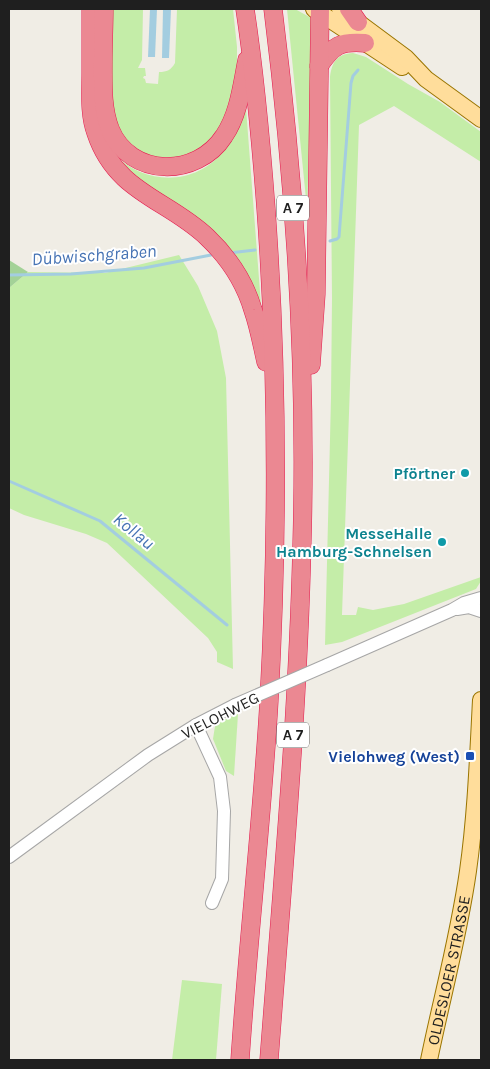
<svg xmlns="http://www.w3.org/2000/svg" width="490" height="1069" viewBox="0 0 490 1069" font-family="Karla,sans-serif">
<rect width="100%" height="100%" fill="#f0ede5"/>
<!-- grass -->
<g fill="#c4eda8">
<path d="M110,9H143L142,60L138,68H145L146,76H144L143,78L145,79L146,83L158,84L159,72C167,72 171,70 175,63L177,9H233L237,47V76L230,112L214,137L195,153L168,160L142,154L123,137L112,113Z"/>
<polygon points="287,9 295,9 313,19 307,209"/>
<path d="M353,53L366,57L408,84L440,102L481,132V162L394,106L359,125L342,615H356L358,607L373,610L404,604L481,577V581L476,589L342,642L325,645L331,398L332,298L330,77C332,62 337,54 353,53Z"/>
<path d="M245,95L262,318L250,288L143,188L115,155C146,186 197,186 224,150C234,137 240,111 245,95Z"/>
<polygon points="179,255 198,286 217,331 226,378 233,669 217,662 217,652 208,638 107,543 86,534 24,515 9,508 9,288 28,272 105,273"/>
<polygon points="238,714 234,776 226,771 213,739 215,726 223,720"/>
<polygon points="182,980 222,984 216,1060 172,1060"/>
</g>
<!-- forest -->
<polygon fill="#a3d297" points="9,260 28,272 9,288"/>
<!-- water -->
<g fill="#a3cde0">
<polygon points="150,9 157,9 155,57 148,57"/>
<polygon points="163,9 171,9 169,58 162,58"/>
</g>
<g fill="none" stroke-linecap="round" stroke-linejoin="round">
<!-- stream -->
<g stroke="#a3cde0" stroke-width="3">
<polyline points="330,241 337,239 339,237 351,83 353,76 358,70"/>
<polyline points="229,253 255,250"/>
<polyline points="9,275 71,274 144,268 211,255"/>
<polyline points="9,481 100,521 227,625"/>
</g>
<defs>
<g id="minor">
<polyline points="457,609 469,607 481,611"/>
<polyline points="327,665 452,610 464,603 481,598"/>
<polyline points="196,725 220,777 224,811 222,879 212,903"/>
<polyline points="9,857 148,755 196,725 235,705"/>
</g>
<g id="major">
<polyline points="314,9 402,67"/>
<polyline points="340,9 406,58 426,79 481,119"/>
<path id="s1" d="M429,1060C442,997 459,935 468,871C476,814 478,757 481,700"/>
</g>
<g id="highway">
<path d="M91,9C91,30 91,52 91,73C91,93 89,114 96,133C116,193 167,199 207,237C228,257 245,283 253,310C259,327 262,345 266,362"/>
<path d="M104,9C104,26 103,44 103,62C103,85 102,108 110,129C130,178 197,178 224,136C239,114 242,85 247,60"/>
<polyline points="349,9 358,22"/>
<path d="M319,66C333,45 341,41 365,43"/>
<polyline points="311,365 316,294 320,9"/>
<path d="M240,1060C248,940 262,821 269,701C278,537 278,373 266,209C261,142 255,75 245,9"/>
<path d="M269,1060C282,888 298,715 302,542C307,364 295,185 273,9"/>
</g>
</defs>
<!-- minor casing -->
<use href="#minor" stroke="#a6a6a6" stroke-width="14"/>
<!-- major casing -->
<use href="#major" stroke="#9a7500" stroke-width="18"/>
<!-- highway casing -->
<use href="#highway" stroke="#e41b4e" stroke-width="19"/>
<!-- minor -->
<use href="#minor" stroke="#fff" stroke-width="12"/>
<!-- major -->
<use href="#major" stroke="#ffdd9b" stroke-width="16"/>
<!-- highway -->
<use href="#highway" stroke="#eb8892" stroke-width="18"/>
<defs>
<polyline id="minor-bridge" points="235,705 327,665"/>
</defs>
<!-- minor-bridge casing -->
<use href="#minor-bridge" stroke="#a6a6a6" stroke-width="14" stroke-linecap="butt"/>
<!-- minor-bridge -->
<use href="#minor-bridge" stroke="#fff" stroke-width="12"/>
</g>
<!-- markers -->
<g fill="#0f9aa8" stroke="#fff" stroke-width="2">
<circle cx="465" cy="473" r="5"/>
<circle cx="442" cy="542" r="5"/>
</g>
<rect fill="#1a4fb4" stroke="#fff" stroke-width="2" x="465" y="751" width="10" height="10" rx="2.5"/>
<g text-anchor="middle" stroke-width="4" stroke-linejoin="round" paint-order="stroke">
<!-- shield labels -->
<g fill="#fff" stroke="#626262" stroke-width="1">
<rect x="277" y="195.5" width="32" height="25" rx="4"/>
<rect x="277" y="722.5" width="32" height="25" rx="4"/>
</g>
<g font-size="15" font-weight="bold" fill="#1f1f1f">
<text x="293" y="213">A 7</text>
<text x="293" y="740">A 7</text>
</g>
<!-- culture labels -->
<g font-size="16" font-weight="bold" fill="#0d838f" stroke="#fff" text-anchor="end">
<text x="455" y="479">Pförtner</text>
<text x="432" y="539">MesseHalle<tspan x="432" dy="18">Hamburg-Schnelsen</tspan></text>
</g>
<!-- street labels -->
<g font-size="16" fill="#1f1f1f" stroke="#fff">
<text transform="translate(220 715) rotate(-27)" y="6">VIELOHWEG</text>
<text dy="6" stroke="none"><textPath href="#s1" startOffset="92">OLDESLOER STRASSE</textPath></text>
</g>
<!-- transit labels -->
<g font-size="16" font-weight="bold" fill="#164399" stroke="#fff" text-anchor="end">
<text x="460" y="762">Vielohweg (West)</text>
</g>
<!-- water labels -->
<g font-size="18" font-style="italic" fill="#4673b4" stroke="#fff">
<text transform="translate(94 255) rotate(-4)" y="6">Dübwischgraben</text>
<text transform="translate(134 531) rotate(39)" y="6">Kollau</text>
</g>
</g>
<!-- border -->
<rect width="490" height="1069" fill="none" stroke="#1f1f1f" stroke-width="20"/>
</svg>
